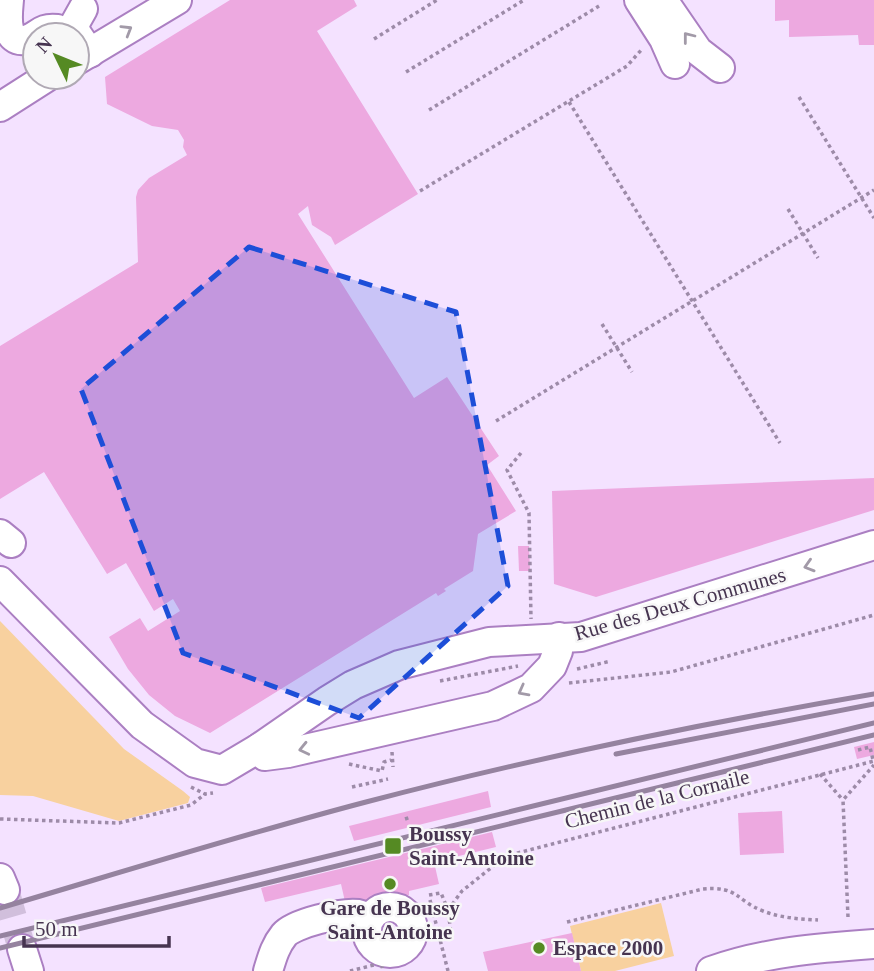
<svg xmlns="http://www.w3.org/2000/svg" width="874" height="971" viewBox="0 0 874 971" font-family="Georgia,serif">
<rect width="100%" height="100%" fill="#f4e2ff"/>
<!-- green -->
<g fill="#f8d19f">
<polygon points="0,621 124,749 183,791 190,797 188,803 119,821 33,796 0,795"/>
<polygon points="661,903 674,956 615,971 581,971 570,926"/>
</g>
<!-- building -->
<g fill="#eda9e0">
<polygon points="230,0 354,0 357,6 317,31 418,194 335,245 331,237 312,225 308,206 298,214 414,398 447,377 499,456 487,465 516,511 478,534 473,571 444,589 446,591 438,596 436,593 210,733 175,716 149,695 128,669 109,637 140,618 148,631 180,611 173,599 154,611 126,563 107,574 44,472 0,499 0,346 138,262 136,197 138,190 149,178 187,155 183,147 184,140 178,130 152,126 107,104 105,77"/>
<polygon points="775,0 874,0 874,45 859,45 858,35 789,37 789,20 775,21"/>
<polygon points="874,478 874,510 596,597 554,584 552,491"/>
<polygon points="518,546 529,546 530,571 519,571"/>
<polygon points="874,742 874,755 857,759 854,747"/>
<polygon points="488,791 491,807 354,841 349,826"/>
<polygon points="782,811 784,853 740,855 738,813"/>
<polygon points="492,832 496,847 434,862 439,884 409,891 409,895 386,900 385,897 346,906 341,884 265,902 261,888"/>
<polygon points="572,933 581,971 488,971 483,952"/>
</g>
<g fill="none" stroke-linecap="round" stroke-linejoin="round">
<!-- minor-tunnel -->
<polyline stroke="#d1bfdc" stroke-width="28" stroke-dasharray="28 14" stroke-linecap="butt" points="5,890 22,949"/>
<defs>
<g id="minor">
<path d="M9,0C8,12 3,44 26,40C39,36 40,27 57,29L62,35"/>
<polyline points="639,0 664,39 675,64"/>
<polyline points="663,0 698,51 720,68"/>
<polyline points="83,9 74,25 77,34 90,53"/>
<polyline points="77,60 177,0"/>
<polyline points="0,107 47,77"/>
<polyline points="0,534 11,543"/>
<polyline points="0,581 142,725 195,763 222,770 259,748 327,701 353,685 399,665 489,642 581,637 874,545"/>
<polyline points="259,748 265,756 288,753 493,706 531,688 552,666 558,651 559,637"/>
<polyline points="0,878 5,890"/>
<circle cx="390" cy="930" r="23"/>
<polyline points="22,949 29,971"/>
<path d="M268,971C272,958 275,946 284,935C294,923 342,912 358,914C362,915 365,917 369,918"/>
<path d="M711,971C764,952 818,948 874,944"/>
</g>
</defs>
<!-- minor casing -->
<use href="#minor" stroke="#ab7fc2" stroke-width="32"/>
<!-- path -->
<g stroke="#9d8ba8" stroke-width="3.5" stroke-dasharray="3.5 3.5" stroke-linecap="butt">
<polyline points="374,39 437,0"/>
<polyline points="406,72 524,0"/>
<polyline points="799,97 874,218"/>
<polyline points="569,102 780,443"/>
<polyline points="429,110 599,6"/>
<polyline points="420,191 627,66 643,48"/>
<polyline points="788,209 818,258"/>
<polyline points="602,324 632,372"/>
<polyline points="496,421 874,190"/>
<polyline points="521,453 507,470 529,513 531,619"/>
<polyline points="577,669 611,661"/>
<polyline points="440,681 518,666"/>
<polyline points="569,683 671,672 874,615"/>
<polyline points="858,750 870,747 873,760"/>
<polyline points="392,752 393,767"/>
<polyline points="349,764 382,771 384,762 391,760"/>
<polyline points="820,774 843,800"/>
<polyline points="191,787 205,794 213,793"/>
<polyline points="352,787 388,779"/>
<polyline points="0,819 119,823 191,805 205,794"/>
<polyline points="405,819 411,817"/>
<polyline points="397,894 397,907"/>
<polyline points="429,895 441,893 448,910"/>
<polyline points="430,900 448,971"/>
<polyline points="848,917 843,800 874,765"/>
<path d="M567,922L703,889C739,886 735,900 763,911C781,918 799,919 818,920"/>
<polyline points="413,934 425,939 451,933 448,910 462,891 506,856 874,761"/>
<polyline points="379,951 383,971"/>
<polyline points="350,971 382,963"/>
</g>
<!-- minor -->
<use href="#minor" stroke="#fff" stroke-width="28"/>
<!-- rail -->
<g stroke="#95839f" stroke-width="5">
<polyline points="616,754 874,704"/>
<path d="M0,908C122,872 244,834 366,802C534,758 704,723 874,694"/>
<polyline points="0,936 874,723"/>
<polyline points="0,948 874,735"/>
</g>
</g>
<!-- one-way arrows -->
<defs><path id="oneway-chevron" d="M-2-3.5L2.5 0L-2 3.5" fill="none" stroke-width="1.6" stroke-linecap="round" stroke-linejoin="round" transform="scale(1.75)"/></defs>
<g stroke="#a29aa8">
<use href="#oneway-chevron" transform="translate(127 30) rotate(-31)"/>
<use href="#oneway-chevron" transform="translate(688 37) rotate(-128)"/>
<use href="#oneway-chevron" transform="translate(809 566) rotate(163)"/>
<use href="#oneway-chevron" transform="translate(523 691) rotate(152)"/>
<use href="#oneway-chevron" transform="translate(304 749) rotate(167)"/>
</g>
<!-- marked area -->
<path fill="#1d4ed8" fill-opacity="0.2" stroke="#1d4ed8" stroke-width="5" stroke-dasharray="14 9" stroke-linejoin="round" d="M249,247L456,312L508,586L359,718L183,653L81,389Z"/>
<!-- markers -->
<g fill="#558a23" stroke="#f7f7f7" stroke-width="2.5">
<rect x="384" y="837" width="18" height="18" rx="3.5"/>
<circle cx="390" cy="884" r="7"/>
<circle cx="539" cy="948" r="7"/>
</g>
<g text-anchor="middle" stroke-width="5" stroke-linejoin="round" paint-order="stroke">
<!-- street labels -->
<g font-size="21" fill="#463450" stroke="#f7f7f7">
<text transform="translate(680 604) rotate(-16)" y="7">Rue des Deux Communes</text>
<text transform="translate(657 799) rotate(-14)" y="7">Chemin de la Cornaile</text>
</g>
<!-- poi labels -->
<g font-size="21" font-weight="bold" fill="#463450" stroke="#f7f7f7" text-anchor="start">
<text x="409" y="841">Boussy<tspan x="409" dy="24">Saint-Antoine</tspan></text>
<text x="390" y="915" text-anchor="middle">Gare de Boussy<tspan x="390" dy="24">Saint-Antoine</tspan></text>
<text x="553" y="955">Espace 2000</text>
</g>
</g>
<!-- north arrow -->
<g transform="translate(56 56) rotate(313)"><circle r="33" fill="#f7f7f7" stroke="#b0a9b4" stroke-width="2"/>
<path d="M0-5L12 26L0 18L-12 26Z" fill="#558a23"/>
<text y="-10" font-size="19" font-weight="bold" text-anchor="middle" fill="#463450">N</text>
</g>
<!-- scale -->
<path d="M24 936v10h145v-10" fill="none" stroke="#463450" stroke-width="3.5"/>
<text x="35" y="936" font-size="21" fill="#463450" stroke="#f7f7f7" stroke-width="5" paint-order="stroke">50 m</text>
</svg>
